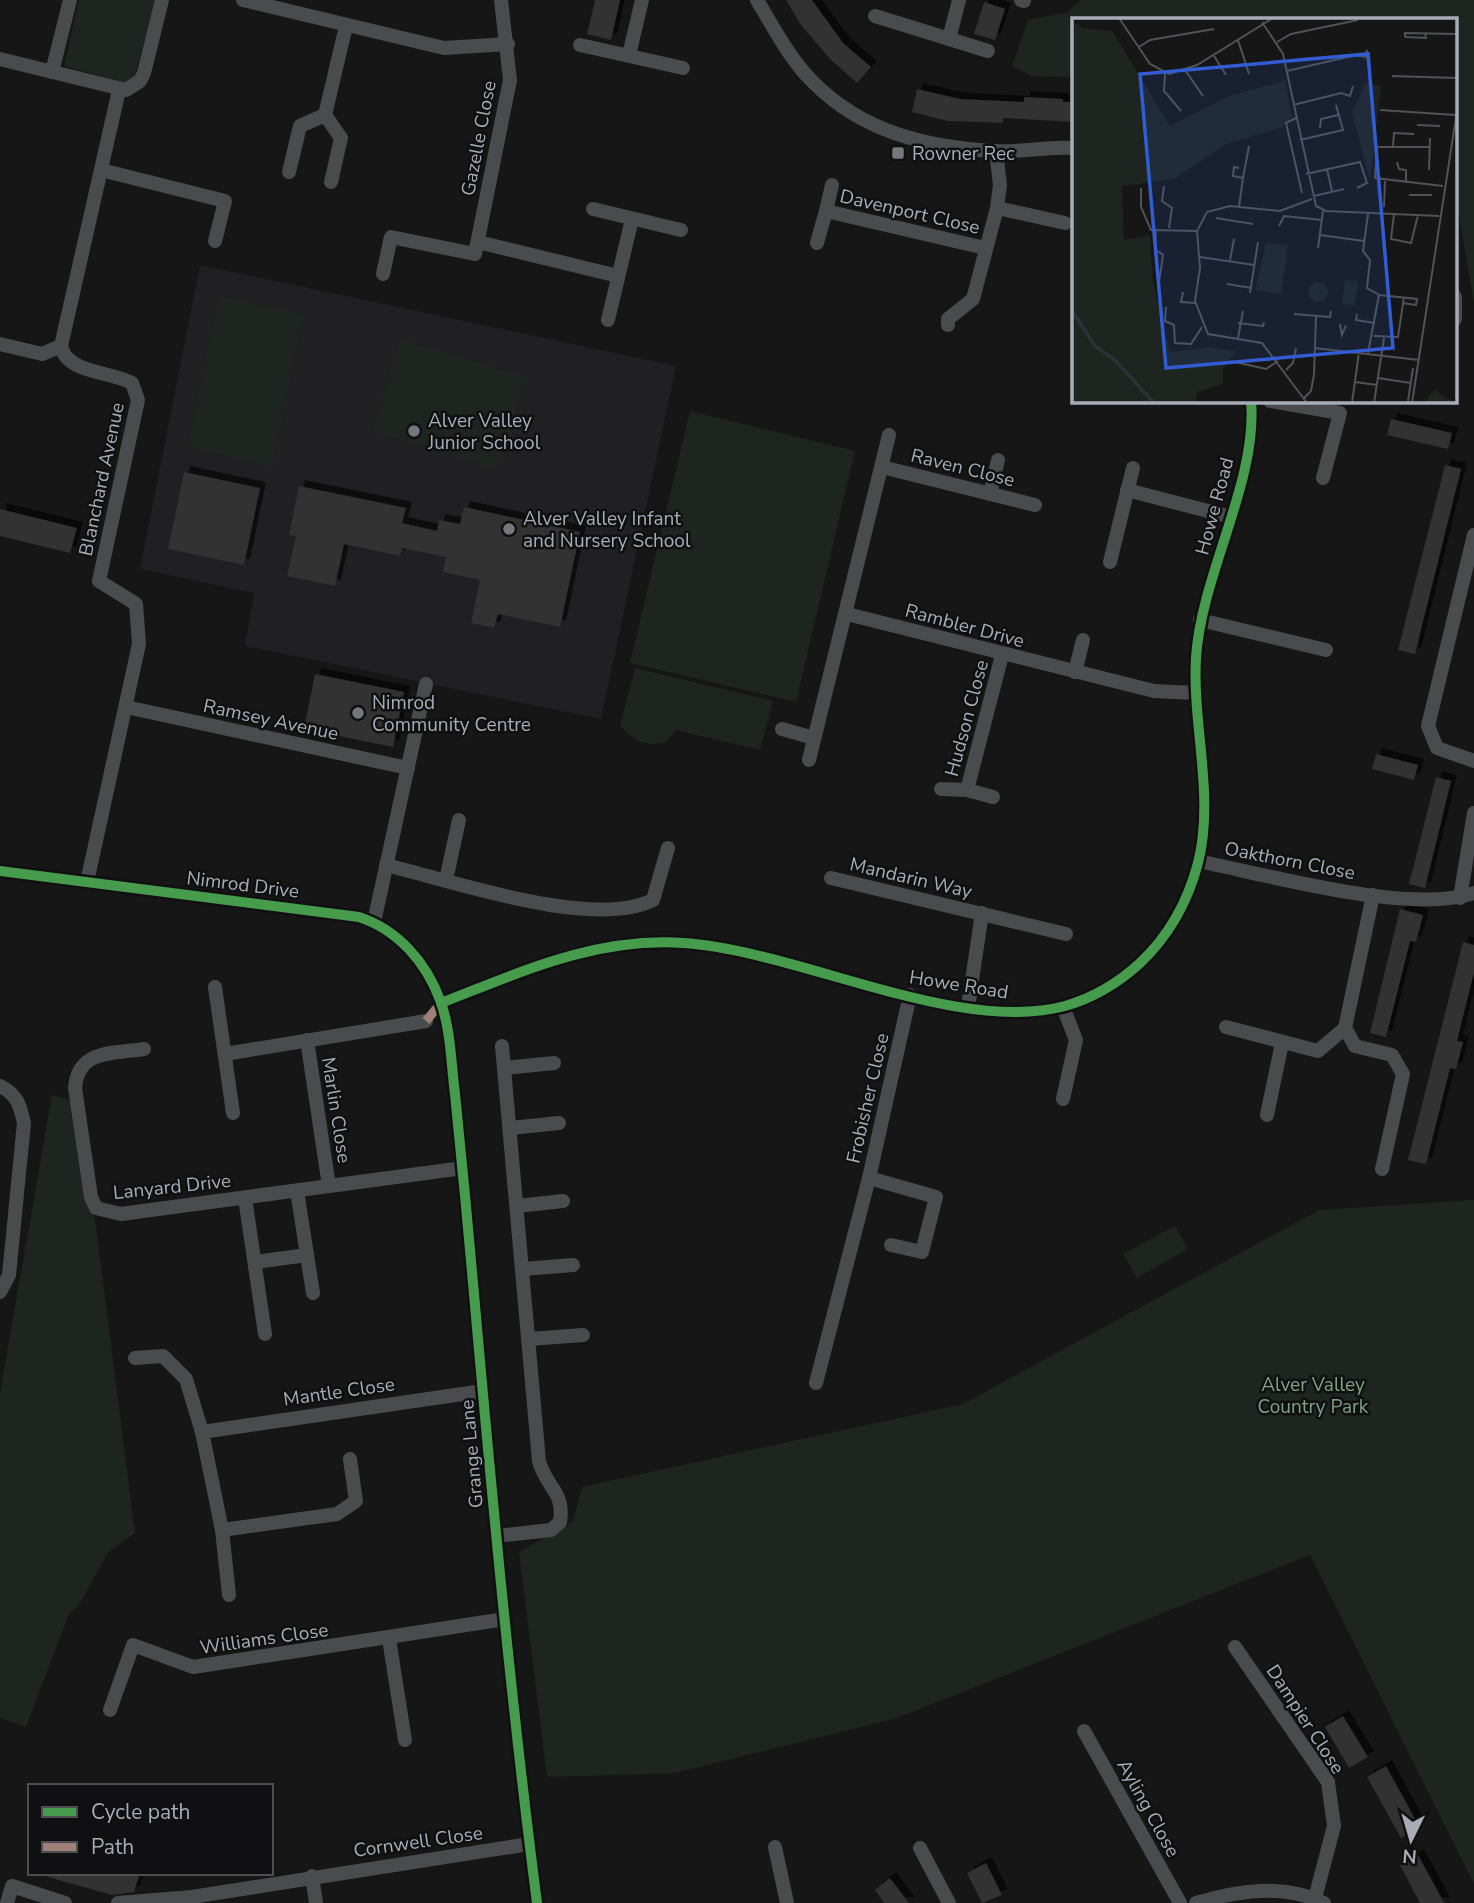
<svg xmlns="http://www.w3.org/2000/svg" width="1474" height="1903" viewBox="0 0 1474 1903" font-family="'Nunito Sans',sans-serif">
<defs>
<filter id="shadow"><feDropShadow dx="6" dy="-6" stdDeviation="0" flood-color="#0009"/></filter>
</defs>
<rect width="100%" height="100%" fill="#161616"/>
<!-- built -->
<polygon fill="#202022" points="200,265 676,366 601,719 245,646 254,593 140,569"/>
<!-- green -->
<g fill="#1e241f">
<polygon points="79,0 156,0 134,78 124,83 64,66"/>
<polygon points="1081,0 1474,0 1474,304 1455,192 1455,19 1073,19 1073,77 1031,76 1012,66 1028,20 1068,12"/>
<polygon points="219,296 304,314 272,466 187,447"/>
<polygon points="400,339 527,377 498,470 372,431"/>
<polygon points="690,411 855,451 796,702 630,663"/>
<path d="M635,668L773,701L760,750L676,730L665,743C644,746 633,741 620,725Z"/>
<polygon points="52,1095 70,1100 95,1219 135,1533 108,1552 81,1602 69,1614 26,1727 0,1718 0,1393"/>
<polygon points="1474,1200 1474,1884 1310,1555 897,1718 675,1773 547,1777 519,1552 573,1521 582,1487 963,1404 1319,1210"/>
<polygon points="1175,1226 1188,1249 1137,1278 1123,1254"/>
</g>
<!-- building -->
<g fill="#303032" filter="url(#shadow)">
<polygon points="595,0 620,0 611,40 587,34"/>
<polygon points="786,0 812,0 843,43 871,67 857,83 830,59 801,25"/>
<polygon points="984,2 1005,9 995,40 974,34"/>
<polygon points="917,89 960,99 1024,102 1024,97 1063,99 1063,102 1073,102 1073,122 1003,118 1003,123 948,121 912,112"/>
<polygon points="1391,419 1452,433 1448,449 1387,435"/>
<polygon points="1445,465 1461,469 1415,654 1398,650"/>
<polygon points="184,472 260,488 244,565 168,549"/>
<polygon points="299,486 406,508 402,523 437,531 439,520 460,524 464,507 580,532 560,627 498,614 494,628 471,623 480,580 443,572 446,557 402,548 400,556 344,544 335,586 287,576 296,536 289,535"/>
<polygon points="0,509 77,528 70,553 0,536"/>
<polygon points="315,674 404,692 393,747 304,729"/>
<polygon points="1376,754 1418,765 1414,780 1372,769"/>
<polygon points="1436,777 1451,781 1425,888 1409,884"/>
<polygon points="1400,909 1423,915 1416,942 1410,941 1386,1037 1370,1033"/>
<polygon points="1463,942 1474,945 1474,972 1457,1041 1463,1042 1456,1069 1450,1068 1426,1164 1408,1160"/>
<polygon points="1343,1716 1368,1757 1349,1768 1325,1727"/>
<polygon points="1386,1766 1420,1828 1401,1838 1367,1777"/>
<polygon points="1418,1855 1435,1886 1444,1903 1420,1903 1400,1865"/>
<polygon points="986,1863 1002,1895 982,1903 967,1873"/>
<polygon points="49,1873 140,1873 134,1892 112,1895 48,1877"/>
<polygon points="890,1878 909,1903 884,1903 875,1890"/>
</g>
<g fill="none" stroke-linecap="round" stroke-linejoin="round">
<!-- street -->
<g stroke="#4a4b4e" stroke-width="14">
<polyline points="243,0 444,48 508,44"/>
<path d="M757,0C774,28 790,60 814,83C863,132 926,147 993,151C1020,153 1047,146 1073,148"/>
<polyline points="1021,0 1024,1"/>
<polyline points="875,16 988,51"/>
<polyline points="949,39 959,0"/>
<polyline points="580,45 683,68"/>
<polyline points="629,55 642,0"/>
<polyline points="0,59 126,90 140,81 144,73 162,0"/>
<polyline points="52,72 70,0"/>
<polyline points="325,115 346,26"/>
<polyline points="101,170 225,201 215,241"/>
<polyline points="289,172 300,126 325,115 341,138 331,182"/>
<polyline points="997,208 1065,223"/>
<polyline points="593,209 681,230"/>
<polyline points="826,211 832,185"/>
<polyline points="478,242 618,276"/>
<polyline points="817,243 826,211 985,248"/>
<polyline points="383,274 391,237 475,254 510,80 501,0"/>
<polyline points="1455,297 1455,319"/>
<polyline points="608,320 632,219"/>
<polyline points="948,325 948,319 973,299 997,208 1000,185 996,151"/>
<polyline points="0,344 42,354 61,346"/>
<polyline points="1270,401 1340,413 1323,478"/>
<polyline points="882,467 1035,505"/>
<polyline points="1127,490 1231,517"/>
<polyline points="990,494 998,460"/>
<polyline points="1474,535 1428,726 1437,748 1474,761"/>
<polyline points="1110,562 1133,468"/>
<polyline points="847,614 1154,691 1195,693"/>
<polyline points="1200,620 1326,650"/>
<polyline points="1075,672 1083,640"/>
<polyline points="126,707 408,768"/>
<polyline points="782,729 814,738"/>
<polyline points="809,760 889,435"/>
<polyline points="941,789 967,790 993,797"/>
<polyline points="967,790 1002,655"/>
<path d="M1198,861C1268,875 1410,915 1474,893"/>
<path d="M386,865C452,881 593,930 653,900L668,848"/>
<path d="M0,871L359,917C398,930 426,962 440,1000C451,1029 451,1064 455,1094C462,1161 468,1227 474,1294C492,1497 511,1701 537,1903"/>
<polyline points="831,878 1066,934"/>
<polyline points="446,880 459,820"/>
<path d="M87,882L139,644L136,604L99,581L138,400L132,383C111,371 67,374 61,346L119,90"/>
<polyline points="1373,895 1345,1028 1355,1046 1392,1055 1403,1074 1382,1169"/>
<polyline points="1460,898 1474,813"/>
<polyline points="374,922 426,684"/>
<polyline points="215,987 233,1113"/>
<path d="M441,1003C521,972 596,937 683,943C797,950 956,1035 1065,1006C1093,998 1118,983 1139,964C1168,937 1188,901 1198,863C1215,796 1192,725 1196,658C1201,575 1258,481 1251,401"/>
<polyline points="968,1007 982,913"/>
<polyline points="1063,1007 1076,1040 1063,1099"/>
<polyline points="1226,1027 1318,1051 1345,1028"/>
<polyline points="307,1040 329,1186"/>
<path d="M144,1049C113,1054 78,1049 75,1088L91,1197L96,1208L121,1214L463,1168"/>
<polyline points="225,1054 426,1021"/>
<polyline points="504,1068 554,1063"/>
<path d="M0,1086C17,1094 20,1105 24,1123L9,1275L0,1292"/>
<polyline points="1267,1115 1282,1043"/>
<polyline points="510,1128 559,1123"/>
<polyline points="297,1191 313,1293"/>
<polyline points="245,1198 265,1334"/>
<polyline points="517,1206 563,1201"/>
<polyline points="891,1245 922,1252 936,1197 869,1178 910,995"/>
<polyline points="255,1262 307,1255"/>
<polyline points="523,1269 573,1265"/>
<polyline points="529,1339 583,1335"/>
<polyline points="135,1358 163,1356 186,1379 202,1432"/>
<polyline points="816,1383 869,1178"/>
<polyline points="222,1530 337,1514 356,1501 350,1459"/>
<path d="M496,1536L551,1530L560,1522C565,1491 546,1488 539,1461L502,1046"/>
<polyline points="229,1595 222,1530 202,1432 483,1391"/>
<polyline points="389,1639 405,1740"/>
<polyline points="1235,1647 1328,1782 1334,1826 1315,1898"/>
<polyline points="110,1710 133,1645 193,1667 505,1619"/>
<polyline points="1084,1731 1180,1903"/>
<polyline points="775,1847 787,1903"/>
<polyline points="920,1848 949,1903"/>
<polyline points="312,1876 316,1903"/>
<polyline points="7,1903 12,1886 65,1903"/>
<polyline points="118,1903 192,1897 529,1844"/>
<path d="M1196,1903C1237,1891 1283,1883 1324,1903"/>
</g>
<!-- quiet -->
<polyline stroke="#9e8076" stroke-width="9" stroke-dasharray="18 9" stroke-linecap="butt" points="426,1021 441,1003"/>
<defs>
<g id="cycleway">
<path d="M0,871L359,917C398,930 426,962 440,1000C451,1029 451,1064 455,1094C462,1161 468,1227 474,1294C492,1497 511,1701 537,1903"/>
<path d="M441,1003C521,972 596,937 683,943C797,950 956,1035 1065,1006C1093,998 1118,983 1139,964C1168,937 1188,901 1198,863C1215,796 1192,725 1196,658C1201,575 1258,481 1251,401"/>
</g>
</defs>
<!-- cycleway casing -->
<use href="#cycleway" stroke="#101012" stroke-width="15"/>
<!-- cycleway -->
<use href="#cycleway" stroke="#469c4c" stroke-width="10"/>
</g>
<!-- markers -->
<g fill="#74787e" stroke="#101012" stroke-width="2.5">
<rect x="891" y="146" width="14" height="14" rx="3.5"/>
<circle cx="414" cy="431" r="7"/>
<circle cx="509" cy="529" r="7"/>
<circle cx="358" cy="713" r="7"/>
</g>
<g text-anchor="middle" stroke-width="5" stroke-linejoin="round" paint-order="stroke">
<!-- street labels -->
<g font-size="19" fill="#a7acb6" stroke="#101012">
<text transform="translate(478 138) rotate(-79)" y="7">Gazelle Close</text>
<text transform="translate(910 211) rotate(13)" y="7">Davenport Close</text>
<text transform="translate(963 467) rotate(14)" y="7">Raven Close</text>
<text transform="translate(101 479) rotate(-78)" y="7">Blanchard Avenue</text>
<text transform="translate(1214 506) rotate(-75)" y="7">Howe Road</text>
<text transform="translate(965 625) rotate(15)" y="7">Rambler Drive</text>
<text transform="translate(966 718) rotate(-75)" y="7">Hudson Close</text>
<text transform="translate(271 719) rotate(12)" y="7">Ramsey Avenue</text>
<text transform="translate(1290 860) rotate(11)" y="7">Oakthorn Close</text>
<text transform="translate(911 877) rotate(13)" y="7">Mandarin Way</text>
<text transform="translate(243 884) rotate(7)" y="7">Nimrod Drive</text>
<text transform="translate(959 984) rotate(9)" y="7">Howe Road</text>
<text transform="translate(867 1098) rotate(-77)" y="7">Frobisher Close</text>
<text transform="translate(337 1110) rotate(81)" y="7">Marlin Close</text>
<text transform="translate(172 1186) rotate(-6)" y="7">Lanyard Drive</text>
<text transform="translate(339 1391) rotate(-8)" y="7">Mantle Close</text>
<text transform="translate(471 1454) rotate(-95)" y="7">Grange Lane</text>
<text transform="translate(264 1638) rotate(-8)" y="7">Williams Close</text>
<text transform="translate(1306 1719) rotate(57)" y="7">Dampier Close</text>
<text transform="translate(1149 1808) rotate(61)" y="7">Ayling Close</text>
<text transform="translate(418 1841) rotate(-8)" y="7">Cornwell Close</text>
</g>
<!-- poi labels -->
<g font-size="19" fill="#a7acb6" stroke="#101012" text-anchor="start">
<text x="912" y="160">Rowner Rec</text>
<text x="428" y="427">Alver Valley<tspan x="428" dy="22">Junior School</tspan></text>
<text x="523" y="525">Alver Valley Infant<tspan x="523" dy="22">and Nursery School</tspan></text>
<text x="372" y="709">Nimrod<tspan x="372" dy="22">Community Centre</tspan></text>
</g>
<!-- park labels -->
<g font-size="19" fill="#7fa180" stroke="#101012">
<text x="1313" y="1391">Alver Valley<tspan x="1313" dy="22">Country Park</tspan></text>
</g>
</g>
<!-- overview -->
<g transform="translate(1072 18)">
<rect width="385" height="385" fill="#161616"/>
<path d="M0,3L11,10L40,13L98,108L160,77L213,63L220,98L211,109L154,126L102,161L50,168L52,222L78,217L81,263L98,334L137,329L164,333L151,350V366L125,374L123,385H0ZM294,64L309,68L298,162L280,95ZM194,225L216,227L209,276L183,272ZM273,262L286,263L283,287L270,286ZM236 274a10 10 0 1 1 20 0a10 10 0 1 1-20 0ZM363,370L370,378L385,385H352Z" fill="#1e241f"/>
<path fill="none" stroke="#2b3339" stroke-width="3.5" d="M0,293L23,328L42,341L82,385"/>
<path fill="none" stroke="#505256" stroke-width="2" d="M47,0L78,46L97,56L125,47L201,0M190,4L211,36L244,188L254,193L367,198M333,19V15L385,16M333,19L354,20L353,16M166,22L177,56M205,24L219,16L286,2M67,29L78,22L142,11M142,38L154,57M113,52L131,78M215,53L284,37L294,39L295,32M93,55L92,73L109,93M320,58L385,60M221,87L269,75L278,78L281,68M308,92L383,97M224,100L214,105L230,175M345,107L368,108M248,110L249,101L266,97M228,122L271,112L264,87M321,128L322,115L342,116M357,129H305L303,160L371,168M325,144L327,151L334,152V163M167,150L162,149L161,158L171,160L167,189M255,151L260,173M357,152L358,120M234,156L288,144L295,165L285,170M171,160L177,128M92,168L90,183L100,190L97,210M69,170V189L79,212L125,213M337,177H360M242,178L272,171M312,189L313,163M322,196L319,221L339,225L346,197M144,200L181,206M207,208L212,198L250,202M84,211L83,231L91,237L86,271M248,217L292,223M246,230L251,193M128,239L182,247M158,242L162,221M155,266L179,270M111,274L109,284L123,285M178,275L186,224M307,277L345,281L344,287L331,285M94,289L93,303L102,307L103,325L119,326L130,309M222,296L258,299L259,293M285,296L284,302L303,305M166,305L191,308L192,304M268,306L270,317L274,307M302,318L326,319L332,279M166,320L171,293M242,330L347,342M296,335L307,277L295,270L298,242L291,233L296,196M163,344L194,351L206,343M214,352L221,345L224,330M306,360L339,365M283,364L305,367M232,380L239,373L242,357L244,299M336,383L341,350M235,385L190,325L136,316L123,283L128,250L125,213L135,194L158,188L208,193L240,181M280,385L287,334M302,385L312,320M340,385L385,93"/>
<path fill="#325cd3" fill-opacity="0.15" stroke="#325cd3" stroke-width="3.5" d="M296,36L321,330L94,350L68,56Z"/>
<rect width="385" height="385" fill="none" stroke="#a7acb6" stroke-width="3.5"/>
</g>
<!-- legend -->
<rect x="28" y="1784" width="245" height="91" fill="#101012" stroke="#4c4e54" stroke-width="2"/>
<rect x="42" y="1807" width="35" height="10" fill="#469c4c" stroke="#4c4e54" stroke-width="2"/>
<text x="91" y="1819" font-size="21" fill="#a7acb6">Cycle path</text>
<rect x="42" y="1842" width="35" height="10" fill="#9e8076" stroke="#4c4e54" stroke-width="2"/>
<text x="91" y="1854" font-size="21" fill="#a7acb6">Path</text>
<!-- north arrow -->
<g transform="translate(1411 1840) rotate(185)" stroke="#101012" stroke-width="5" paint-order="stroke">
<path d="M0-5L12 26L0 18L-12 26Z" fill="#a7acb6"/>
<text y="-10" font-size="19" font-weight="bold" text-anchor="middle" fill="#a7acb6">N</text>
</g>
</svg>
